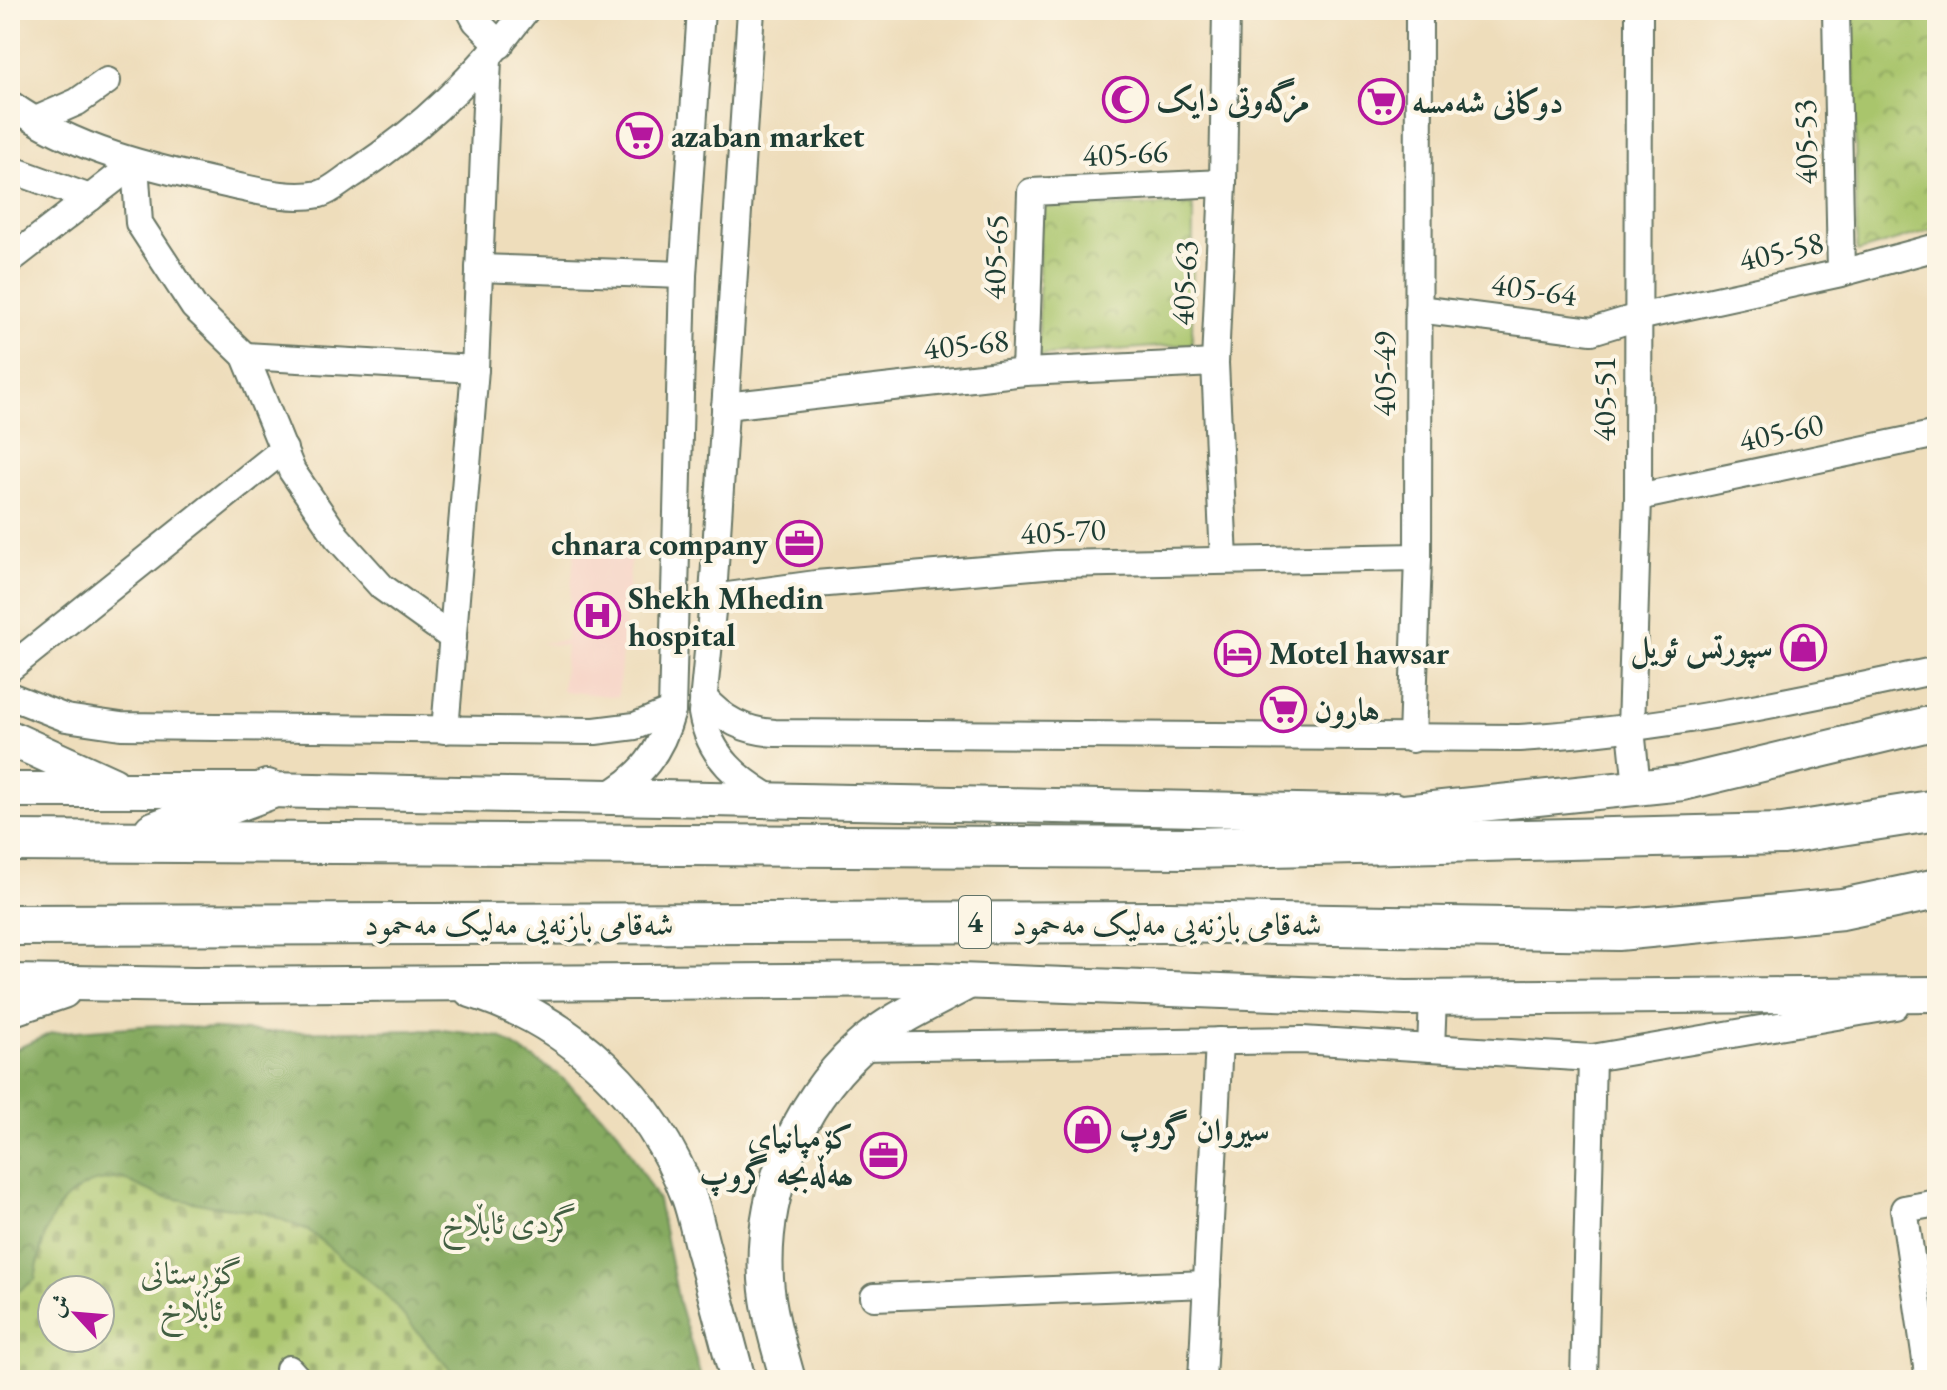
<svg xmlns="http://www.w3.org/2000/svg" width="1947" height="1390" viewBox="0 0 1947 1390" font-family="'EB Garamond',Amiri,serif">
<defs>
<pattern id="forest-crowns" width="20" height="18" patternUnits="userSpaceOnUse" patternTransform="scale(2)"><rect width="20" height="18" fill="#86aa60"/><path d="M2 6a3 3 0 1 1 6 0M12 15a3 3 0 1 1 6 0" fill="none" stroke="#6d8c50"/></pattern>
<pattern id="cemetery-stones" width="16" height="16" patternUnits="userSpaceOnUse" patternTransform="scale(2)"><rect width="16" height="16" fill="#a9c56c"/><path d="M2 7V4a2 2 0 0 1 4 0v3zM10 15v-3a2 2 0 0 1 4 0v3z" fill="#89a15a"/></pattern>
<pattern id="park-crowns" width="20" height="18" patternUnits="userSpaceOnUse" patternTransform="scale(2)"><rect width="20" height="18" fill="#a9c56c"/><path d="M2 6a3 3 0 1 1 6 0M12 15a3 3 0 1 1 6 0" fill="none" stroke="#89a15a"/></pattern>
</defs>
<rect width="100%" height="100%" fill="#fcf5e5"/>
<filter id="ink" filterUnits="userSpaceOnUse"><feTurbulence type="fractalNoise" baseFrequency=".0125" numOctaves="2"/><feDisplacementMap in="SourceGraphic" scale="16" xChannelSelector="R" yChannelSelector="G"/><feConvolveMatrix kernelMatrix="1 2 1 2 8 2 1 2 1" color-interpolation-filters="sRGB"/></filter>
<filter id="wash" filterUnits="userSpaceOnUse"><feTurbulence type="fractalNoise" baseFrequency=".006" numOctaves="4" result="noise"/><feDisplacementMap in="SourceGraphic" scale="32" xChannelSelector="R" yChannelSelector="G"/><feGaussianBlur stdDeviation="1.8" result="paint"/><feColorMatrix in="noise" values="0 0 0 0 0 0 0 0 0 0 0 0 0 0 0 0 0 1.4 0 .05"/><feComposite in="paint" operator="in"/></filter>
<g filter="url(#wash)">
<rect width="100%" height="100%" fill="#edb"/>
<!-- built -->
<polygon fill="#f6d2c5" points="576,536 633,541 622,648 647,653 622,651 618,697 562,691 566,646 539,643 566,641"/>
<!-- forest -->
<polygon fill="url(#forest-crowns)" stroke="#52744a" stroke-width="2" points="157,1025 261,1032 442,1030 500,1037 559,1075 618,1131 658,1200 679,1303 702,1380 458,1380 255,1211 213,1206 161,1196 42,1242 35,1280 10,1297 10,1052 51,1033"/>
<!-- cemetery -->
<path fill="url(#cemetery-stones)" stroke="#648150" stroke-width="2" fill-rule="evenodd" d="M121,1178L161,1196L213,1206L260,1211L308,1230L385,1294L459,1380H10V1297L35,1280C43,1240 47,1203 89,1184C98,1180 111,1180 121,1178ZM52,1290H100V1338H52Z"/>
<!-- park -->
<g fill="url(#park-crowns)" stroke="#648150" stroke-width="2">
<polygon points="1853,10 1937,10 1937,228 1857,252"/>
<polygon points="1193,205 1192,344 1039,356 1039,207"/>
</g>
</g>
<g filter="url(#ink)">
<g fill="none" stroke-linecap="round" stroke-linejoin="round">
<defs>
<g id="minor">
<polyline points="470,10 476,21 500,45"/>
<path d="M751,10L712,611L702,713C709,756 739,781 776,801"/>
<polyline points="1836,10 1841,273"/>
<path d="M10,104C75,151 153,168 230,185C259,191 290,200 320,194C332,191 345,178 356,172C422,128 479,73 526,10"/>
<polyline points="36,120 77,102 107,81"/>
<polyline points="135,163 139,223 194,307 245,356 292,471 337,537 382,587 453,638"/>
<polyline points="10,169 90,198"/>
<polyline points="10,260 135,163"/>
<polyline points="479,268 683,275"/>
<polyline points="1418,309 1592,331 1638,317 1841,273 1937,247"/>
<polyline points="245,356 475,369 488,58"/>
<polyline points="1025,372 1031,192 1223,183"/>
<polyline points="725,406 1025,372 1215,363"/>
<polyline points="1638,497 1937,434"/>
<polyline points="1224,560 1215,363 1223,183 1226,10"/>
<polyline points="713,598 816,584 1056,564 1418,557"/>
<polyline points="10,668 284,449"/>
<polyline points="10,696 66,718 121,726 595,731 635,726 672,711"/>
<path d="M703,697C723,720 745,731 775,733L1519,738C1661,730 1798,700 1937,670"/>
<polyline points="445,730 475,369"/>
<polyline points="1412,739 1418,557 1419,10"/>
<polyline points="1637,787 1631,729 1638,497 1639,10"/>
<path d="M603,798C641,778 661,752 672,711L683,275L701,10"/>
<polyline points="860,1047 1302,1040 1592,1058 1895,1006"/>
<polyline points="1431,1048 1433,998"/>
<polyline points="874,1297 1207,1284"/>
<polyline points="289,1369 299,1380"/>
<polyline points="1202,1380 1219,1041"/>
<polyline points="1584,1380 1592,1058"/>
<polyline points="1929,1380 1904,1209 1937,1203"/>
</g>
<g id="major">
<polyline points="10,738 113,785"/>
<polyline points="10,790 267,790 1394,813 1683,783 1937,722"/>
<polyline points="10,982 194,985 932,980 1406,998 1937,994"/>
<path d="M471,990C572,1021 652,1099 689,1197C696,1216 699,1237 705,1256C716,1297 727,1339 738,1380"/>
<polyline points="10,1009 63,991"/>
<path d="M788,1380C779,1347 768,1313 766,1279C761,1194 796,1106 859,1048C889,1020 932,1002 968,982"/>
</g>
<g id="highway">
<polyline points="1394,813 1450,835"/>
<polyline points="154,832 267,790"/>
<polyline points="10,841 1190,848 1783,834 1937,810"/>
<polyline points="10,925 1169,922 1618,930 1842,909 1937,889"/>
</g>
</defs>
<!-- minor casing -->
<use href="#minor" stroke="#677563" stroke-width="30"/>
<!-- major casing -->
<use href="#major" stroke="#677563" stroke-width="38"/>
<!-- highway casing -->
<use href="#highway" stroke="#677563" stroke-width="44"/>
<!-- minor -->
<use href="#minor" stroke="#fff" stroke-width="26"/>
<!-- major -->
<use href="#major" stroke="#fff" stroke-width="34"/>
<!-- highway -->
<use href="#highway" stroke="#fff" stroke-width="40"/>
</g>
</g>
<!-- icons -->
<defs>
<symbol id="mosque-ring" viewBox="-11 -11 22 22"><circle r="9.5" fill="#fcf5e5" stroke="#b5179e" stroke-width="1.5"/><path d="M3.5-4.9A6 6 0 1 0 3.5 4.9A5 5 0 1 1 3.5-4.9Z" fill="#b5179e"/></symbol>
<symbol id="supermarket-ring" viewBox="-11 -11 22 22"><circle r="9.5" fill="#fcf5e5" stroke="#b5179e" stroke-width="1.5"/><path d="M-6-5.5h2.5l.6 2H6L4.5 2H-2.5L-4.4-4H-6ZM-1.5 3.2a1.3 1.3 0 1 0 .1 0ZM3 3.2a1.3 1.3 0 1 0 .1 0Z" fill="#b5179e"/></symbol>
<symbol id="office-ring" viewBox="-11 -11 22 22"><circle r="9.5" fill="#fcf5e5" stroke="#b5179e" stroke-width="1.5"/><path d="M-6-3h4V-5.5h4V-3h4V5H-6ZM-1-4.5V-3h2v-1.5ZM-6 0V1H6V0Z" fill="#b5179e"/></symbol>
<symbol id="hospital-ring" viewBox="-11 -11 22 22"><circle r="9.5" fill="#fcf5e5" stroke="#b5179e" stroke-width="1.5"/><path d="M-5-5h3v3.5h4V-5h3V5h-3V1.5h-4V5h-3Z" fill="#b5179e"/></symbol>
<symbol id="shop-ring" viewBox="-11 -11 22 22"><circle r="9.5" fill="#fcf5e5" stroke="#b5179e" stroke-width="1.5"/><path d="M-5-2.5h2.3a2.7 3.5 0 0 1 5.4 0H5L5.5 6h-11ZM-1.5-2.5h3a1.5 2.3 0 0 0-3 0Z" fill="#b5179e"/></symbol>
<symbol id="hotel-ring" viewBox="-11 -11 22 22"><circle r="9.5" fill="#fcf5e5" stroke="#b5179e" stroke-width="1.5"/><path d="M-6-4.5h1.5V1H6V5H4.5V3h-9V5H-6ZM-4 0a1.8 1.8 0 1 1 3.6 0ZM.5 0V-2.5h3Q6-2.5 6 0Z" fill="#b5179e"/></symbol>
</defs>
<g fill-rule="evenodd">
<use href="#mosque-ring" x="1100" y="74" width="51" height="51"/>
<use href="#supermarket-ring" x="1356" y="76" width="51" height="51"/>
<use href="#supermarket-ring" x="614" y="110" width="51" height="51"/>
<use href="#office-ring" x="774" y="518" width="51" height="51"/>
<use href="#hospital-ring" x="572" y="590" width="51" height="51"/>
<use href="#shop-ring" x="1778" y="622" width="51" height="51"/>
<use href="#hotel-ring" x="1212" y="628" width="51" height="51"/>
<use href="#supermarket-ring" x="1258" y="684" width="51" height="51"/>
<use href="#shop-ring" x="1062" y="1104" width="51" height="51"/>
<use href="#office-ring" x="858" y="1130" width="51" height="51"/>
</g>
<g text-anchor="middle" stroke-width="8" stroke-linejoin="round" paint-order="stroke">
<!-- shield labels -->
<rect fill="#fcf5e5" stroke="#617469" stroke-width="2" x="959" y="896" width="32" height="52" rx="6"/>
<g font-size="30" font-weight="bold" fill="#1f3d34">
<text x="975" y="932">4</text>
</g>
<!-- poi labels -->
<g font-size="32" font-weight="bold" fill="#1f3d34" stroke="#fcf5e5" text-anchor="start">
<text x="1156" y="111">مزگەوتی دایک</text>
<text x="1412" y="113">دوکانی شەمسە</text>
<text x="671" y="147">azaban market</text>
<text x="768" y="555" text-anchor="end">chnara company</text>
<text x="628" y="609">Shekh Mhedin<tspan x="628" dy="37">hospital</tspan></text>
<text x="1773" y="658" text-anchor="end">سپورتس ئويل</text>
<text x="1269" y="664">Motel hawsar</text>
<text x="1314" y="721">هارون</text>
<text x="1119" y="1141">سیروان گروپ</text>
<text x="853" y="1148" text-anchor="end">کۆمپانیای<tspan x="853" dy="37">ھەڵەبجە گروپ</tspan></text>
</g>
<!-- street labels -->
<g font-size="32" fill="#1f3d34" stroke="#fcf5e5">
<text transform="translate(1805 142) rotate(-91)" y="11">405-53</text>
<text transform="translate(1125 153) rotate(-3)" y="11">405-66</text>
<text transform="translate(1781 251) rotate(-13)" y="11">405-58</text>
<text transform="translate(995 257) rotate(-88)" y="11">405-65</text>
<text transform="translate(1184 283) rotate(-87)" y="11">405-63</text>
<text transform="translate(1534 289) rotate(8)" y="11">405-64</text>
<text transform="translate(966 344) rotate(-6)" y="11">405-68</text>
<text transform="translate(1384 374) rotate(-90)" y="11">405-49</text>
<text transform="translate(1604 399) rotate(-90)" y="11">405-51</text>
<text transform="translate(1781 432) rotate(-12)" y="11">405-60</text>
<text transform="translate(1063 531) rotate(-3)" y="11">405-70</text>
<text x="519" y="935">شەقامی بازنەیی مەلیک مەحمود</text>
<text x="1167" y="935">شەقامی بازنەیی مەلیک مەحمود</text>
</g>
<!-- park labels -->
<g font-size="32" fill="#425f42" stroke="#fcf5e5">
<text x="509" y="1234">گردی ئابڵاخ</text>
<text x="191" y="1284">گۆڕستانی<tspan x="191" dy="37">ئابڵاخ</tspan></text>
</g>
</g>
<!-- margin -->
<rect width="1947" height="1390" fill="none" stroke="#fcf5e5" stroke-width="40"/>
<!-- north arrow -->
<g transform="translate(76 1314) rotate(296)"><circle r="38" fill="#fcf5e5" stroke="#a4ab9e" stroke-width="2"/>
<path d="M0-6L14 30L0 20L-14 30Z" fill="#b5179e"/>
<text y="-12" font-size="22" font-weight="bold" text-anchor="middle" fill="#1f3d34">ش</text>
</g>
</svg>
